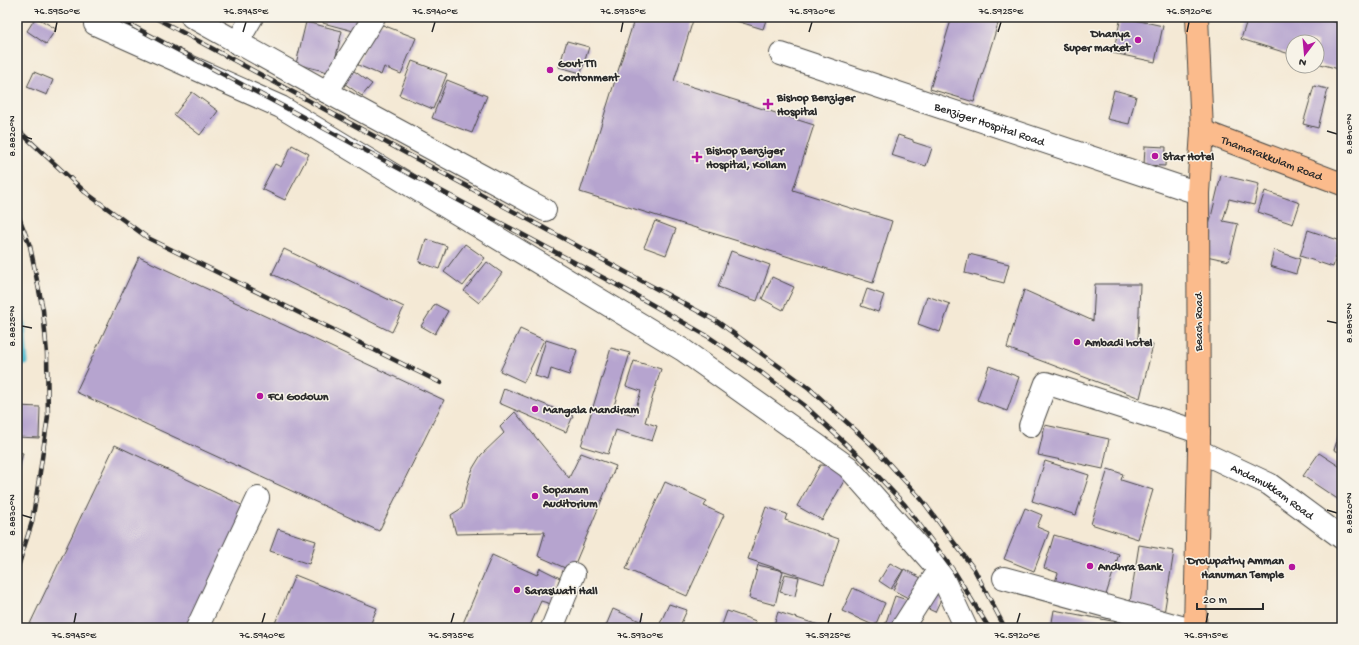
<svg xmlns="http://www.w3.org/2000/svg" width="1359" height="645" viewBox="0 0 1359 645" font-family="'Gochi Hand',sans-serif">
<rect width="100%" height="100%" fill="#f7f3e8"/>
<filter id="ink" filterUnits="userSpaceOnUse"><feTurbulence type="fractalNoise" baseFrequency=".025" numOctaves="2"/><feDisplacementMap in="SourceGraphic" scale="8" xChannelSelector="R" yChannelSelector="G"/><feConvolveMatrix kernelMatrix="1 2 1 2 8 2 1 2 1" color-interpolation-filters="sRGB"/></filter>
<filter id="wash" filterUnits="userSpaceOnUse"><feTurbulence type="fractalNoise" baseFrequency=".012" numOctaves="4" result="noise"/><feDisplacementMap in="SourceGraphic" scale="16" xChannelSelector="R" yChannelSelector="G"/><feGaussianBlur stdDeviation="0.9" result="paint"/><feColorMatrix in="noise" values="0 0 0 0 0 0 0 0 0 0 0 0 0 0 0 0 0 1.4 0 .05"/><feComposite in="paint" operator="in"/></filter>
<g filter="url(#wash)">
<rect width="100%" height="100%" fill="#f4e9d5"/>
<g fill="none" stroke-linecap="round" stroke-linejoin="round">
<!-- stream -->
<polyline stroke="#57bfd4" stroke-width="7" points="17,261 25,362"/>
</g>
<g id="blocks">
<!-- building -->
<g fill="#b6a4cf">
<polygon points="36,17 56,29 46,44 27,31"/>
<polygon points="324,17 365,17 361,33 323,23"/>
<polygon points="635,17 694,17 674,81 814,125 793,190 892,221 873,283 580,192"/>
<polygon points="723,17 767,17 763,29"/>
<polygon points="952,17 1000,17 974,102 930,89"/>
<polygon points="1121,17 1163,26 1155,62 1113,53"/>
<polygon points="1248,17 1318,17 1342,24 1342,70 1317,63 1317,42 1293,42 1293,55 1241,39"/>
<polygon points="306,22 342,31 332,73 296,64"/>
<polygon points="375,22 416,38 401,74 384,67 381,75 358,65"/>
<polygon points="567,41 589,47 581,73 559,67"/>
<polygon points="412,61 447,74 433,109 399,95"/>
<polygon points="350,68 372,84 362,96 341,81"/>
<polygon points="34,72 53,80 47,95 27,87"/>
<polygon points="447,80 487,96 472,133 432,118"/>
<polygon points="1314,86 1328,89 1318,128 1303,124"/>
<polygon points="1114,90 1136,96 1129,124 1107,119"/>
<polygon points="192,92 218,111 200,135 174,115"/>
<polygon points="898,135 913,140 913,142 932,148 926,166 891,155"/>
<polygon points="292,145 309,154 285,200 262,189 275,164 281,167"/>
<polygon points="1145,146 1166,147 1165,166 1144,165"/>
<polygon points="1221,175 1259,184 1254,205 1229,199 1223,221 1238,224 1229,261 1202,255"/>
<polygon points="1265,191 1300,203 1293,224 1258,212"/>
<polygon points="655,221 676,229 666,255 644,247"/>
<polygon points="1308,230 1341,241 1333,267 1300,256"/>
<polygon points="426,239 447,246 439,269 419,262"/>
<polygon points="465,244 485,258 463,286 444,272"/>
<polygon points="284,249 404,307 392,332 272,274"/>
<polygon points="1274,250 1300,259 1296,274 1270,266"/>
<polygon points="731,251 770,265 757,301 718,287"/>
<polygon points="969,254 1009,264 1004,283 965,273"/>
<polygon points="139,257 444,400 379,531 76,392"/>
<polygon points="487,262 502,273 479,303 464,291"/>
<polygon points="772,277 794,287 783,310 762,299"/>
<polygon points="1095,284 1140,284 1138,339 1153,345 1140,398 1007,348 1024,290 1093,321"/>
<polygon points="867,289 884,295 878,312 861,306"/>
<polygon points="927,296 950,304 940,332 918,324"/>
<polygon points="435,304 448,311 435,334 421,326"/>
<polygon points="520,329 544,340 524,382 500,371"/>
<polygon points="546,340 577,350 569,375 551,369 548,380 535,376"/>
<polygon points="611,348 630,353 613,409 634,415 641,391 626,386 634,361 661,369 645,422 657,426 652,441 616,430 608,454 581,446"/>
<polygon points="989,366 1019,377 1007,411 977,400"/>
<polygon points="504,388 573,416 566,432 499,403"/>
<polygon points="17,406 40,407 39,438 17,437"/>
<polygon points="515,412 569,478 581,453 616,466 572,571 538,556 545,532 456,534 451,515 462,508 468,483 473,468 481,455 504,433 500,427"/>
<polygon points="1045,425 1109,439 1103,469 1038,455"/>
<polygon points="1342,426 1342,453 1334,450"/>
<polygon points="115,445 252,510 196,628 28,628"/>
<polygon points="17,452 23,453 20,465 17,465"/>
<polygon points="1319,453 1342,468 1342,502 1303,476"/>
<polygon points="1045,461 1089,475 1076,515 1032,501"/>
<polygon points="820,465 848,467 845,479 822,520 797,506"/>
<polygon points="1108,469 1123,474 1121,480 1153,490 1138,539 1091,524"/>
<polygon points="665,482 707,501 704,506 724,515 687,596 626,569"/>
<polygon points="766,507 787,514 785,520 839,539 824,584 748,559"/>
<polygon points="1025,508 1042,515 1037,527 1049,532 1034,571 1004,559"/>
<polygon points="278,529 316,541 309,564 270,551"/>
<polygon points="1054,535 1119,554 1104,601 1054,585 1058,573 1044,568"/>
<polygon points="1139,545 1174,551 1164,614 1129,608"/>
<polygon points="492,555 537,575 540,568 560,578 551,604 541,601 529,628 461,628"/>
<polygon points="890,563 903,570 891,589 879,581"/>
<polygon points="758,565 783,571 775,605 749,598"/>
<polygon points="904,569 921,578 910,599 893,590"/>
<polygon points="785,574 799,577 795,596 780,592"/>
<polygon points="295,575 377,608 369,628 273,628"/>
<polygon points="853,588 885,603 875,626 842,611"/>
<polygon points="928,590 942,597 935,612 922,606"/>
<polygon points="895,596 910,601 901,628 884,628"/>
<polygon points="669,604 687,610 679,628 658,628"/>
<polygon points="613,609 642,622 639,628 605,628"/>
<polygon points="1054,610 1143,627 1143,628 1051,628"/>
<polygon points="727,611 756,621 753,628 721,628"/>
<polygon points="778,612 828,628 773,628"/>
</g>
</g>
</g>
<g filter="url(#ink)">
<use href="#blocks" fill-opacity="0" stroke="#494844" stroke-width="1"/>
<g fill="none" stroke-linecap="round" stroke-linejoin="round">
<defs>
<g id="minor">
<polyline points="192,17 327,92 545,210"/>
<polyline points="95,24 281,107 683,350 848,467 939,570 966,628"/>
<polyline points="237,43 252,17"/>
<path id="s1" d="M781,54L1198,193"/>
<polyline points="327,92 374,17"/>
<polyline points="1030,426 1046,383 1199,432"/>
<path id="s2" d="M1199,451L1269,484L1342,538"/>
<polyline points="1004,578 1185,628"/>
<polyline points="197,628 258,498"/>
<polyline points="552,628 574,574"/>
<polyline points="902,628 939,570"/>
</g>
<g id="major">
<path id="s3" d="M1202,131L1342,184"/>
<polyline points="1195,628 1199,451 1198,193 1202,131 1197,17"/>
</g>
</defs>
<!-- minor casing -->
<use href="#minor" stroke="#494844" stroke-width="24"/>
<!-- major casing -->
<use href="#major" stroke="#494844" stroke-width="24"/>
<!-- minor -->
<use href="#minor" stroke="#fff" stroke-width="22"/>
<!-- major -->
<use href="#major" stroke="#fbbb8c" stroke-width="22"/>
<defs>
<g id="rail">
<polyline points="116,17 628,291 709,337 762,373 804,405 862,459 905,505 954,571 989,628"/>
<polyline points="154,17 718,322 809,388 873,446 922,500 974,569 1005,628"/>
<polyline points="17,129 85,192 148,238 441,383"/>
<polyline points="17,212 30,246 43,310 47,354 48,416 39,479 32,522 17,570"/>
</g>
</defs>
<!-- rail casing -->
<use href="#rail" stroke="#2b2b2b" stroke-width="4.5"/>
<!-- rail -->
<use href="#rail" stroke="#f7f3e8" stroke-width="3" stroke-dasharray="9" stroke-linecap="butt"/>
</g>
</g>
<!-- ticks -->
<path fill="none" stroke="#2b2b2b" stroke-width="1.5" d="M55,32L57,22M243,32L246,22M432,32L435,22M621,32L623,22M809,32L812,22M998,32L1001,22M1187,32L1189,22M1327,131L1337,134M22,136L32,139M1327,321L1337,323M22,326L32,328M1327,510L1337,513M22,515L32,518M74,623L76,613M262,623L265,613M451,623L454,613M640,623L642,613M828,623L831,613M1017,623L1020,613M1206,623L1208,613"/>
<!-- markers -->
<g fill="#b5179e" stroke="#f7f3e8" stroke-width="1.5">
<circle cx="1138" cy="40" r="4"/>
<circle cx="550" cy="70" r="4"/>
<path d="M766 98h4v4h4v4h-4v4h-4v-4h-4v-4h4z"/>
<circle cx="1155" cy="156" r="4"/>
<path d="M695 151h4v4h4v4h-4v4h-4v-4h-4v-4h4z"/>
<circle cx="1077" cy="342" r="4"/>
<circle cx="260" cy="396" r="4"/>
<circle cx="535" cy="409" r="4"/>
<circle cx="535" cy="496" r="4"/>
<circle cx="1090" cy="566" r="4"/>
<circle cx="1292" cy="567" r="4"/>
<circle cx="517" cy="590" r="4"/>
</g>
<g text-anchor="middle" stroke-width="3" stroke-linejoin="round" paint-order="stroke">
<!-- poi labels -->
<g font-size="12" font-weight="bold" fill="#2b2b2b" stroke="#f7f3e8" text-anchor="start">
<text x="1130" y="37" text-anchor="end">Dhanya<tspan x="1130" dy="14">Super market</tspan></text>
<text x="558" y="67">Govt TTI<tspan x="558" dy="14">Contonment</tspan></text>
<text x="777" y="101">Bishop Benziger<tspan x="777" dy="14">Hospital</tspan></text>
<text x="706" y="154">Bishop Benziger<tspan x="706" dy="14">Hospital, Kollam</tspan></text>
<text x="1163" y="160">Star Hotel</text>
<text x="1085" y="346">Ambadi hotel</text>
<text x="268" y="400">FCI Godown</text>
<text x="543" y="413">Mangala Mandiram</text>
<text x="543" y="493">Sopanam<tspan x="543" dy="14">Auditorium</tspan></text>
<text x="1284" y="564" text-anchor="end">Drowpathy Amman<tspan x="1284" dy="14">Hanuman Temple</tspan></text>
<text x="1098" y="570">Andhra Bank</text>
<text x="525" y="594">Saraswati Hall</text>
</g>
<!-- street labels -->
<g font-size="12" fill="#2b2b2b" stroke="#f7f3e8">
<text dy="4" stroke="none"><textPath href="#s1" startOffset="220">Benziger Hospital Road</textPath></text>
<text dy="4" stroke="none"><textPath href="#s3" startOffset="75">Thamarakkulam Road</textPath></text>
<text transform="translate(1198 322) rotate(-90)" y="4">Beach Road</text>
<text dy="4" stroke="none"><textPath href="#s2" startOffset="84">Andamukkam Road</textPath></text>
</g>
</g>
<!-- margin -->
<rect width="1359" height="645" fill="none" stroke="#f7f3e8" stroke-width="44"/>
<!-- north arrow -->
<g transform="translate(1305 54) rotate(196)"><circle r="19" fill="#f7f3e8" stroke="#a5a39c"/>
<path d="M0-3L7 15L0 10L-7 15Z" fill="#b5179e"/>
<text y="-6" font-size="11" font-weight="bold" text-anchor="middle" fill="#2b2b2b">N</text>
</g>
<!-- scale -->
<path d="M1197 603v6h66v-6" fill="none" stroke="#2b2b2b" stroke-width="2"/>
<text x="1203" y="603" font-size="12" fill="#2b2b2b" stroke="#f7f3e8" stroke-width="3" paint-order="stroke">20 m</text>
<rect x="22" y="22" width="1315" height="601" fill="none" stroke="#2b2b2b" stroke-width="1.5"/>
<g font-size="10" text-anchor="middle" fill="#2b2b2b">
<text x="57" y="14">76.5950°E</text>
<text x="246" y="14">76.5945°E</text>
<text x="435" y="14">76.5940°E</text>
<text x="623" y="14">76.5935°E</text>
<text x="812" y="14">76.5930°E</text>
<text x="1001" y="14">76.5925°E</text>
<text x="1189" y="14">76.5920°E</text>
<text transform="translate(1348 134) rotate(-90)" y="4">8.8810°N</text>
<text transform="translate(11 136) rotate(-90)" y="4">8.8820°N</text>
<text transform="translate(1348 323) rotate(-90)" y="4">8.8815°N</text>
<text transform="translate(11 326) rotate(-90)" y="4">8.8825°N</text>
<text transform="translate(1348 513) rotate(-90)" y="4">8.8820°N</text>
<text transform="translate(11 515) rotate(-90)" y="4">8.8830°N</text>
<text x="74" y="638">76.5945°E</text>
<text x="262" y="638">76.5940°E</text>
<text x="451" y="638">76.5935°E</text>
<text x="640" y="638">76.5930°E</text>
<text x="828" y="638">76.5925°E</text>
<text x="1017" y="638">76.5920°E</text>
<text x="1206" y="638">76.5915°E</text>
</g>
</svg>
